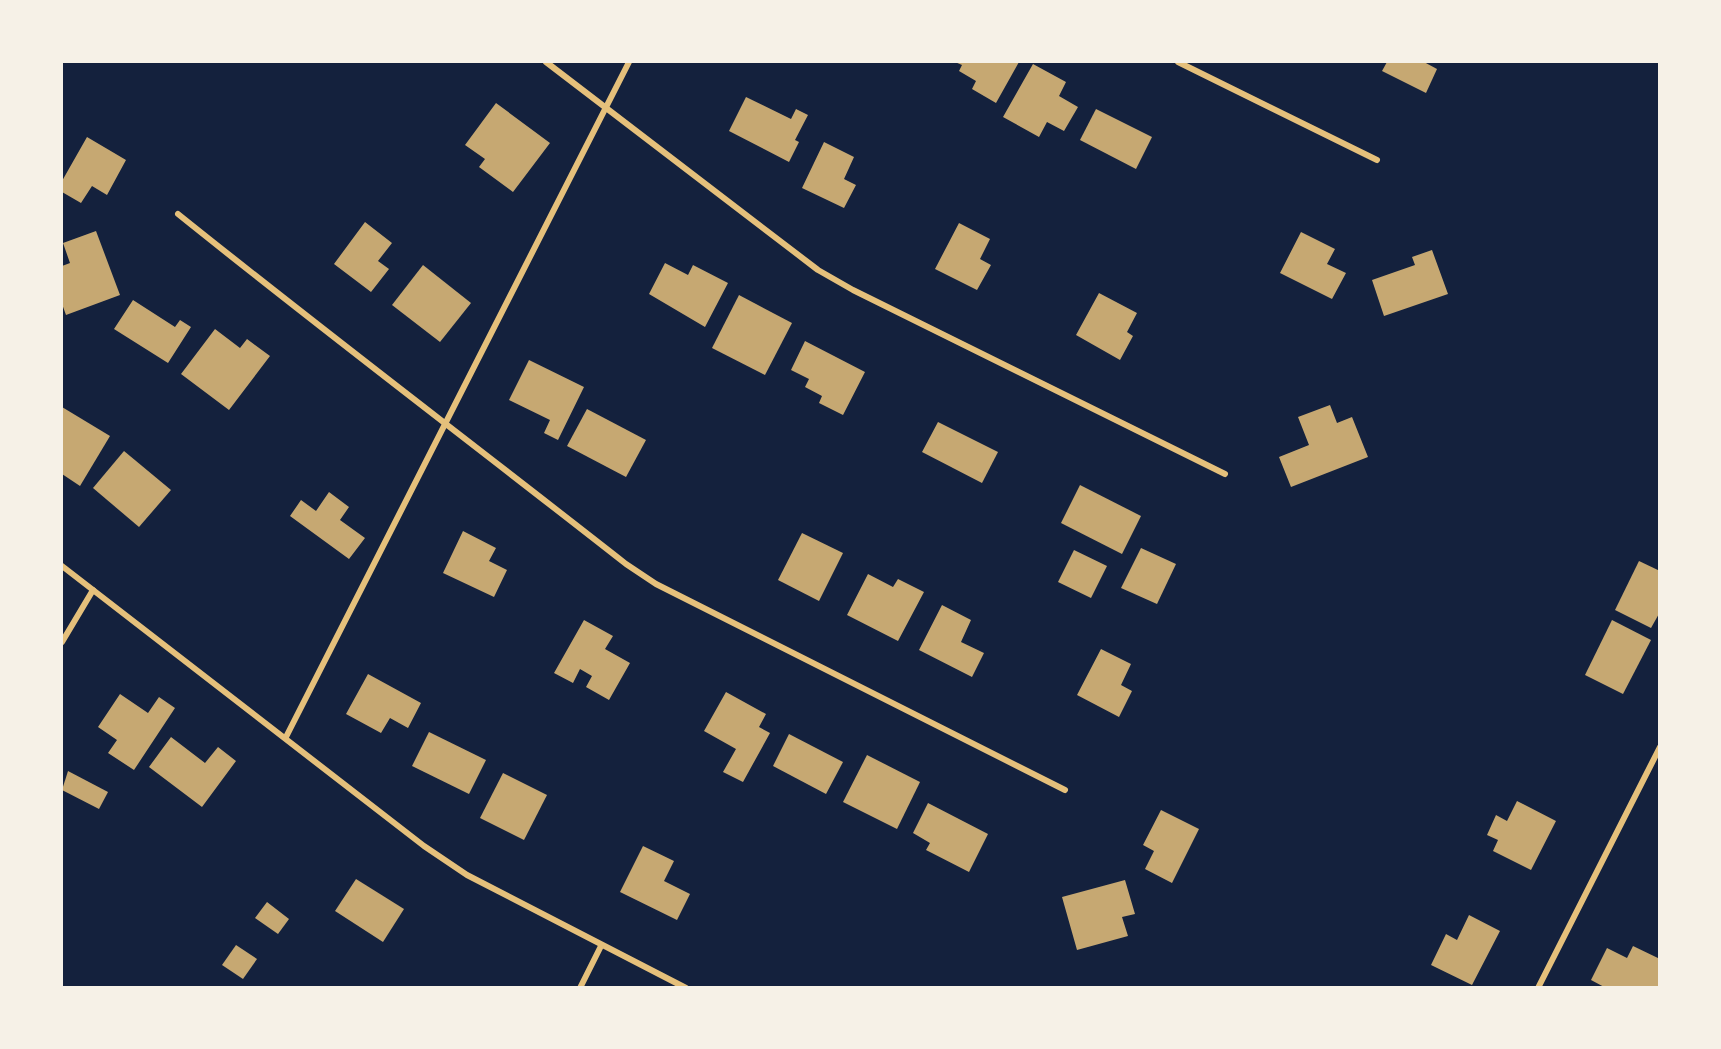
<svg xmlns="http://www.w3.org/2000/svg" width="1721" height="1049" viewBox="0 0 1721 1049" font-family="Helvetica,sans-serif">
<rect width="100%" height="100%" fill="#14213d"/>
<!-- building -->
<g fill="#c6a872">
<polygon points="955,62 1019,62 996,103 972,89 976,81 959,71 962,65"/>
<polygon points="1387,62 1424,62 1437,69 1426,93 1382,71"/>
<polygon points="1033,64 1066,82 1059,96 1078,107 1064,131 1047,122 1039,137 1003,117"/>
<polygon points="746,97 791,119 796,109 808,115 795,140 799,142 789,162 729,131"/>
<polygon points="496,103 550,143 513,192 479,167 485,159 465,145"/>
<polygon points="1096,109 1152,137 1136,169 1080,140"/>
<polygon points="87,137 126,160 107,195 92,186 81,203 62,192 62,181"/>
<polygon points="824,142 854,157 844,179 856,185 844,208 802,188"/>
<polygon points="365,222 392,243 378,261 389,269 371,292 334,264"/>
<polygon points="959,223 990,239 980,259 991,265 977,290 935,269"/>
<polygon points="96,231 120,295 66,315 62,304 62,266 70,263 63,243"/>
<polygon points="1301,232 1335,249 1327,264 1346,273 1332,299 1280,273"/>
<polygon points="1432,250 1448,294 1384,316 1372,280 1415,265 1412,257"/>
<polygon points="665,263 688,275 693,265 728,283 705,327 649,294"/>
<polygon points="423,265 471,303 440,342 392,305"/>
<polygon points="1099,293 1137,313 1127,332 1133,336 1120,360 1076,335"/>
<polygon points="739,295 792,323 765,375 712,348"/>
<polygon points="133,300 175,327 180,320 191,327 168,363 114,329"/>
<polygon points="215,329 240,348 247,339 270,356 229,410 181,374"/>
<polygon points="805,341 865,372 843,415 819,403 822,396 805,387 809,379 791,370"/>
<polygon points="529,360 584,387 558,440 544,433 550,420 509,400"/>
<polygon points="1330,405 1337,423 1352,417 1368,457 1291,487 1279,457 1309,445 1298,417"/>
<polygon points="62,407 110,436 80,486 62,474"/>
<polygon points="587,409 646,440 626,477 567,446"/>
<polygon points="938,422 998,452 982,483 922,452"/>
<polygon points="124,451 171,490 139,527 93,488"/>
<polygon points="1080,485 1141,516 1122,554 1061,523"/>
<polygon points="329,492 349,507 340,520 365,538 349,559 290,516 301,500 316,511"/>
<polygon points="463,531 496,548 489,561 507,570 494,597 443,573"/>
<polygon points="802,533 843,553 819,601 778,580"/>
<polygon points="1141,548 1176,564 1157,604 1121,588"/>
<polygon points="1074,550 1107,566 1091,598 1058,582"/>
<polygon points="1639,561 1660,571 1660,612 1651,628 1615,610"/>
<polygon points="868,574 893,587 898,579 924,592 898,641 847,615"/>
<polygon points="942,605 971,620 961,642 984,653 972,677 919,650"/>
<polygon points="584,620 613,636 605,649 630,663 609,700 586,687 592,676 580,669 573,683 554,673"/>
<polygon points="1612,620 1651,640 1623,694 1585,675"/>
<polygon points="1101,649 1131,664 1121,685 1132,691 1119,717 1077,695"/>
<polygon points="368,674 421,703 408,728 390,718 381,733 346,714"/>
<polygon points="726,692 766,714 759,727 770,733 743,782 723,772 736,749 704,731"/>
<polygon points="120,694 148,713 159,697 175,708 134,770 108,753 117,740 98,727"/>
<polygon points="429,732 486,760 469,794 412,766"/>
<polygon points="789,734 843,762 826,794 773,766"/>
<polygon points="171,737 205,763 218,747 236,761 202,807 149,767"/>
<polygon points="867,755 920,782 897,829 843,802"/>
<polygon points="68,771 108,792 99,809 62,790"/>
<polygon points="503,773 547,795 524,840 480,818"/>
<polygon points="1517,801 1556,821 1531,870 1493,851 1498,840 1487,835 1496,815 1507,821"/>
<polygon points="928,803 988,834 969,872 926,850 930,843 913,833"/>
<polygon points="1161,810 1199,829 1172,883 1145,869 1154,851 1143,845"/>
<polygon points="643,846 674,861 664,881 690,894 677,920 620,892"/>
<polygon points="356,879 404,909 383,942 335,911"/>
<polygon points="1125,880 1135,914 1122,917 1128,936 1077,950 1062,897"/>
<polygon points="267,902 289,919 278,934 255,918"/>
<polygon points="1469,915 1500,931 1472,985 1431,965 1446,934 1457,940"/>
<polygon points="236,945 257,959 243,979 222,965"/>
<polygon points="1633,946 1660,959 1660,988 1606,988 1591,980 1607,948 1627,958"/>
</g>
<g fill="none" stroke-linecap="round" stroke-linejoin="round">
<!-- minor -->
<g stroke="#e5c07b" stroke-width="6">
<polyline points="546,62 818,270 853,290 1225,474"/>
<polyline points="1178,62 1377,160"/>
<path d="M178,214C326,333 477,447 626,564L656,584L1065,790"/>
<polyline points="62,566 424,846 467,875 686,988"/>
<polyline points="62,642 93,590"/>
<polyline points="286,737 629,62"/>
<polyline points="580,988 601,946"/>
<polyline points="1538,988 1660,747"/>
</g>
</g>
<!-- border -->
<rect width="1721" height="1049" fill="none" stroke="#f6f1e7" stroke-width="126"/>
</svg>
